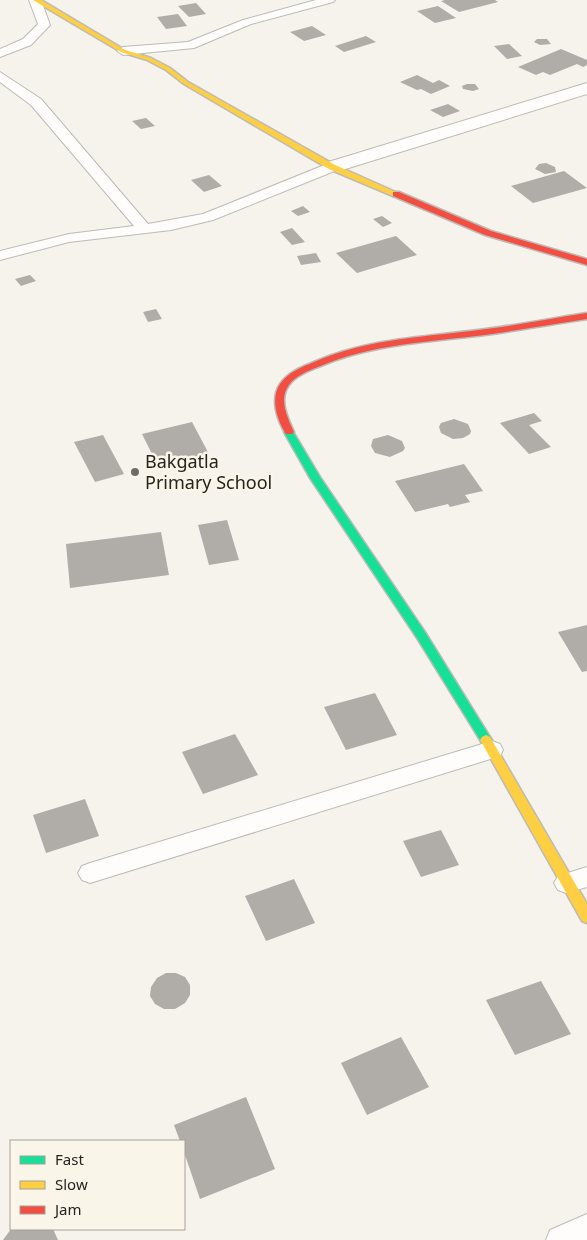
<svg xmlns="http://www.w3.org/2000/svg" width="587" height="1240" viewBox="0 0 587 1240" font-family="'Noto Sans',sans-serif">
<rect width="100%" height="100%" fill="#f6f3ec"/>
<!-- building -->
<g fill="#b0aca8">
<polygon points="445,0 495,0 498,2 459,12 441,1"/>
<polygon points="196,3 206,14 189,17 178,6"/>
<polygon points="438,6 456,18 435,23 417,11"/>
<polygon points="178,14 187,26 166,29 157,17"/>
<polygon points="312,26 326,35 304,41 290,32"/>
<polygon points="366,36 376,42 344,52 335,46"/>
<polygon points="537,39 547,39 551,44 540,45 534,42"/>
<polygon points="509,44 522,56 507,59 494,46"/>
<polygon points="561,49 587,60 587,65 583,67 577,64 550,75 543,72 536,75 518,67"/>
<polygon points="417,75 433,83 439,80 450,86 431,94 421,89 417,90 400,82"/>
<polygon points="467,84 475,84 479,89 473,91 463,89 462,86"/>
<polygon points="448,104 460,111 443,117 430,110"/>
<polygon points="146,118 155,126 141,129 132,121"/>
<polygon points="546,163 555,167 556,172 545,174 535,169 539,164"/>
<polygon points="564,171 587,188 533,203 511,186"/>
<polygon points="209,175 222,186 204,192 191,180"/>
<polygon points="303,206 310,212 298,216 291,211"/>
<polygon points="382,216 392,223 383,227 373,219"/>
<polygon points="292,228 305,242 292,245 280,232"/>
<polygon points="396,236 417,255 357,273 336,253"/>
<polygon points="316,253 321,262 301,265 297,256"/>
<polygon points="30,275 36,281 21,286 15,279"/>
<polygon points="156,309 162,319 148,322 143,312"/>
<polygon points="534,413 542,421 529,425 551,447 529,454 500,423"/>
<polygon points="454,419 468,424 471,431 470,434 463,438 453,439 441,433 439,427 441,423"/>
<polygon points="192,422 209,454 158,466 142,434"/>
<polygon points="103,435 124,474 95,482 74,442"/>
<polygon points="388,435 402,441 405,448 403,451 390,457 375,453 371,446 373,439"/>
<polygon points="464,464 483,491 465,495 470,502 450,507 448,504 415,512 395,481"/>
<polygon points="227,520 239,560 209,565 198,525"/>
<polygon points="161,532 169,575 70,588 66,544"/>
<polygon points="587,625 587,671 582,672 558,632"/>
<polygon points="375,693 397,735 346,750 324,707"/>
<polygon points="235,734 258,775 203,794 182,752"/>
<polygon points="85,799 99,836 46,853 33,815"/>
<polygon points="441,830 459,865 421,877 403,841"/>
<polygon points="294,879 315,923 266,941 245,896"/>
<polygon points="166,973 176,973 185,977 190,985 190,995 185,1003 175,1009 164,1009 155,1004 150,996 151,987 157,978"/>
<polygon points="541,981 571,1034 515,1055 486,1000"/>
<polygon points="401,1037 429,1087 367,1115 341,1063"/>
<polygon points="246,1097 275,1169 200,1199 184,1152 184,1141 180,1141 174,1125"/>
<polygon points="11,1229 53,1229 58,1240 3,1240"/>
</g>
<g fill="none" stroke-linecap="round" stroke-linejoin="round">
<defs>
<g id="lane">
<polygon points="29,0 41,0 50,25 31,45 0,57 0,49 23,39 38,24"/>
<polygon points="316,0 335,0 333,2 251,24 194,48 123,55 117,51 123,47 188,42 243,20"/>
<polygon points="0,72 41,99 148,224 203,214 327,164 332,163 339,167 337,170 213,220 171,230 69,242 0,260 0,251 69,234 134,226 31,105 0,82"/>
<polygon points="492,741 500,744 503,750 500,756 90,883 82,880 78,873 82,866 90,863"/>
<polygon points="587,867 587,887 566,893 558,890 554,883 558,876"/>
<polygon points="587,1214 587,1240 546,1240 550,1230"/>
</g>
<polygon id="street" points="587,83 587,94 339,171 325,171 323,167 325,163"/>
<polygon id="fast" points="289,429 292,430 320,477 425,632 490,737 492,740 490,743 482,743 417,638 310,478 284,432"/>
<g id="slow">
<polygon points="33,0 41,0 125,50 151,58 170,68 188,82 335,165 400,194 393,196 329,169 184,84 166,70 147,60 121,52"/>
<polygon points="486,735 490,737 587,904 587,923 582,921 482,743 480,740 482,737"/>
</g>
<g id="jam">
<polygon points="393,192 399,192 491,231 587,259 587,265 485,235 393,196"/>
<path d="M587,313V319C553,324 519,330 485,335C428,342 372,344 318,367C308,371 295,376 289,385C278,399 288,419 294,432L292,434H286C277,420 270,399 280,384C288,372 302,367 314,362C369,338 427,337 486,329C519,325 553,318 587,313Z"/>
</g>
</defs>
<!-- lane casing -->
<use href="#lane" stroke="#bdbbb6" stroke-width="2"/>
<!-- street casing -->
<use href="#street" stroke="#bdbbb6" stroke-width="2"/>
<!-- fast casing -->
<use href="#fast" stroke="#bdbbb6" stroke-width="3"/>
<!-- slow casing -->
<use href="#slow" stroke="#bdbbb6" stroke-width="3"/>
<!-- jam casing -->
<use href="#jam" stroke="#bdbbb6" stroke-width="3"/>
<!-- lane -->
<use href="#lane" fill="#fefdfc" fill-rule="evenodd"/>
<!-- street -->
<use href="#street" fill="#fefdfc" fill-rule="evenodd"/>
<!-- fast -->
<use href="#fast" fill="#16e098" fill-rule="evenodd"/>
<!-- slow -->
<use href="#slow" fill="#ffcf43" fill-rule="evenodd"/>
<!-- jam -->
<use href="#jam" fill="#f24e42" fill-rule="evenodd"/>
</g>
<!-- markers -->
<circle fill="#6e6c66" stroke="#f9f5e9" stroke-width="2" cx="135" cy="472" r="5"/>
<g text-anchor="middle" stroke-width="5" stroke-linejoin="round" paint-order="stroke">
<!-- poi labels -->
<g font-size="18" fill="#24231e" stroke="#f9f5e9" text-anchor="start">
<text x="145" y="468">Bakgatla<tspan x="145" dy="21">Primary School</tspan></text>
</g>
</g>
<!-- legend -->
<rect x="10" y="1140" width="175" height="90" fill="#f9f5e9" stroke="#a4a198"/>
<rect x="20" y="1156" width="25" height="8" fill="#16e098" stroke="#a4a198"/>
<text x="55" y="1165" font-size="15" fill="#24231e">Fast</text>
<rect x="20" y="1181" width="25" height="8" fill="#ffcf43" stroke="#a4a198"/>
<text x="55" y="1190" font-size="15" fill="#24231e">Slow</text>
<rect x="20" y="1206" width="25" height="8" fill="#f24e42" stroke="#a4a198"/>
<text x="55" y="1215" font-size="15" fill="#24231e">Jam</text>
</svg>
